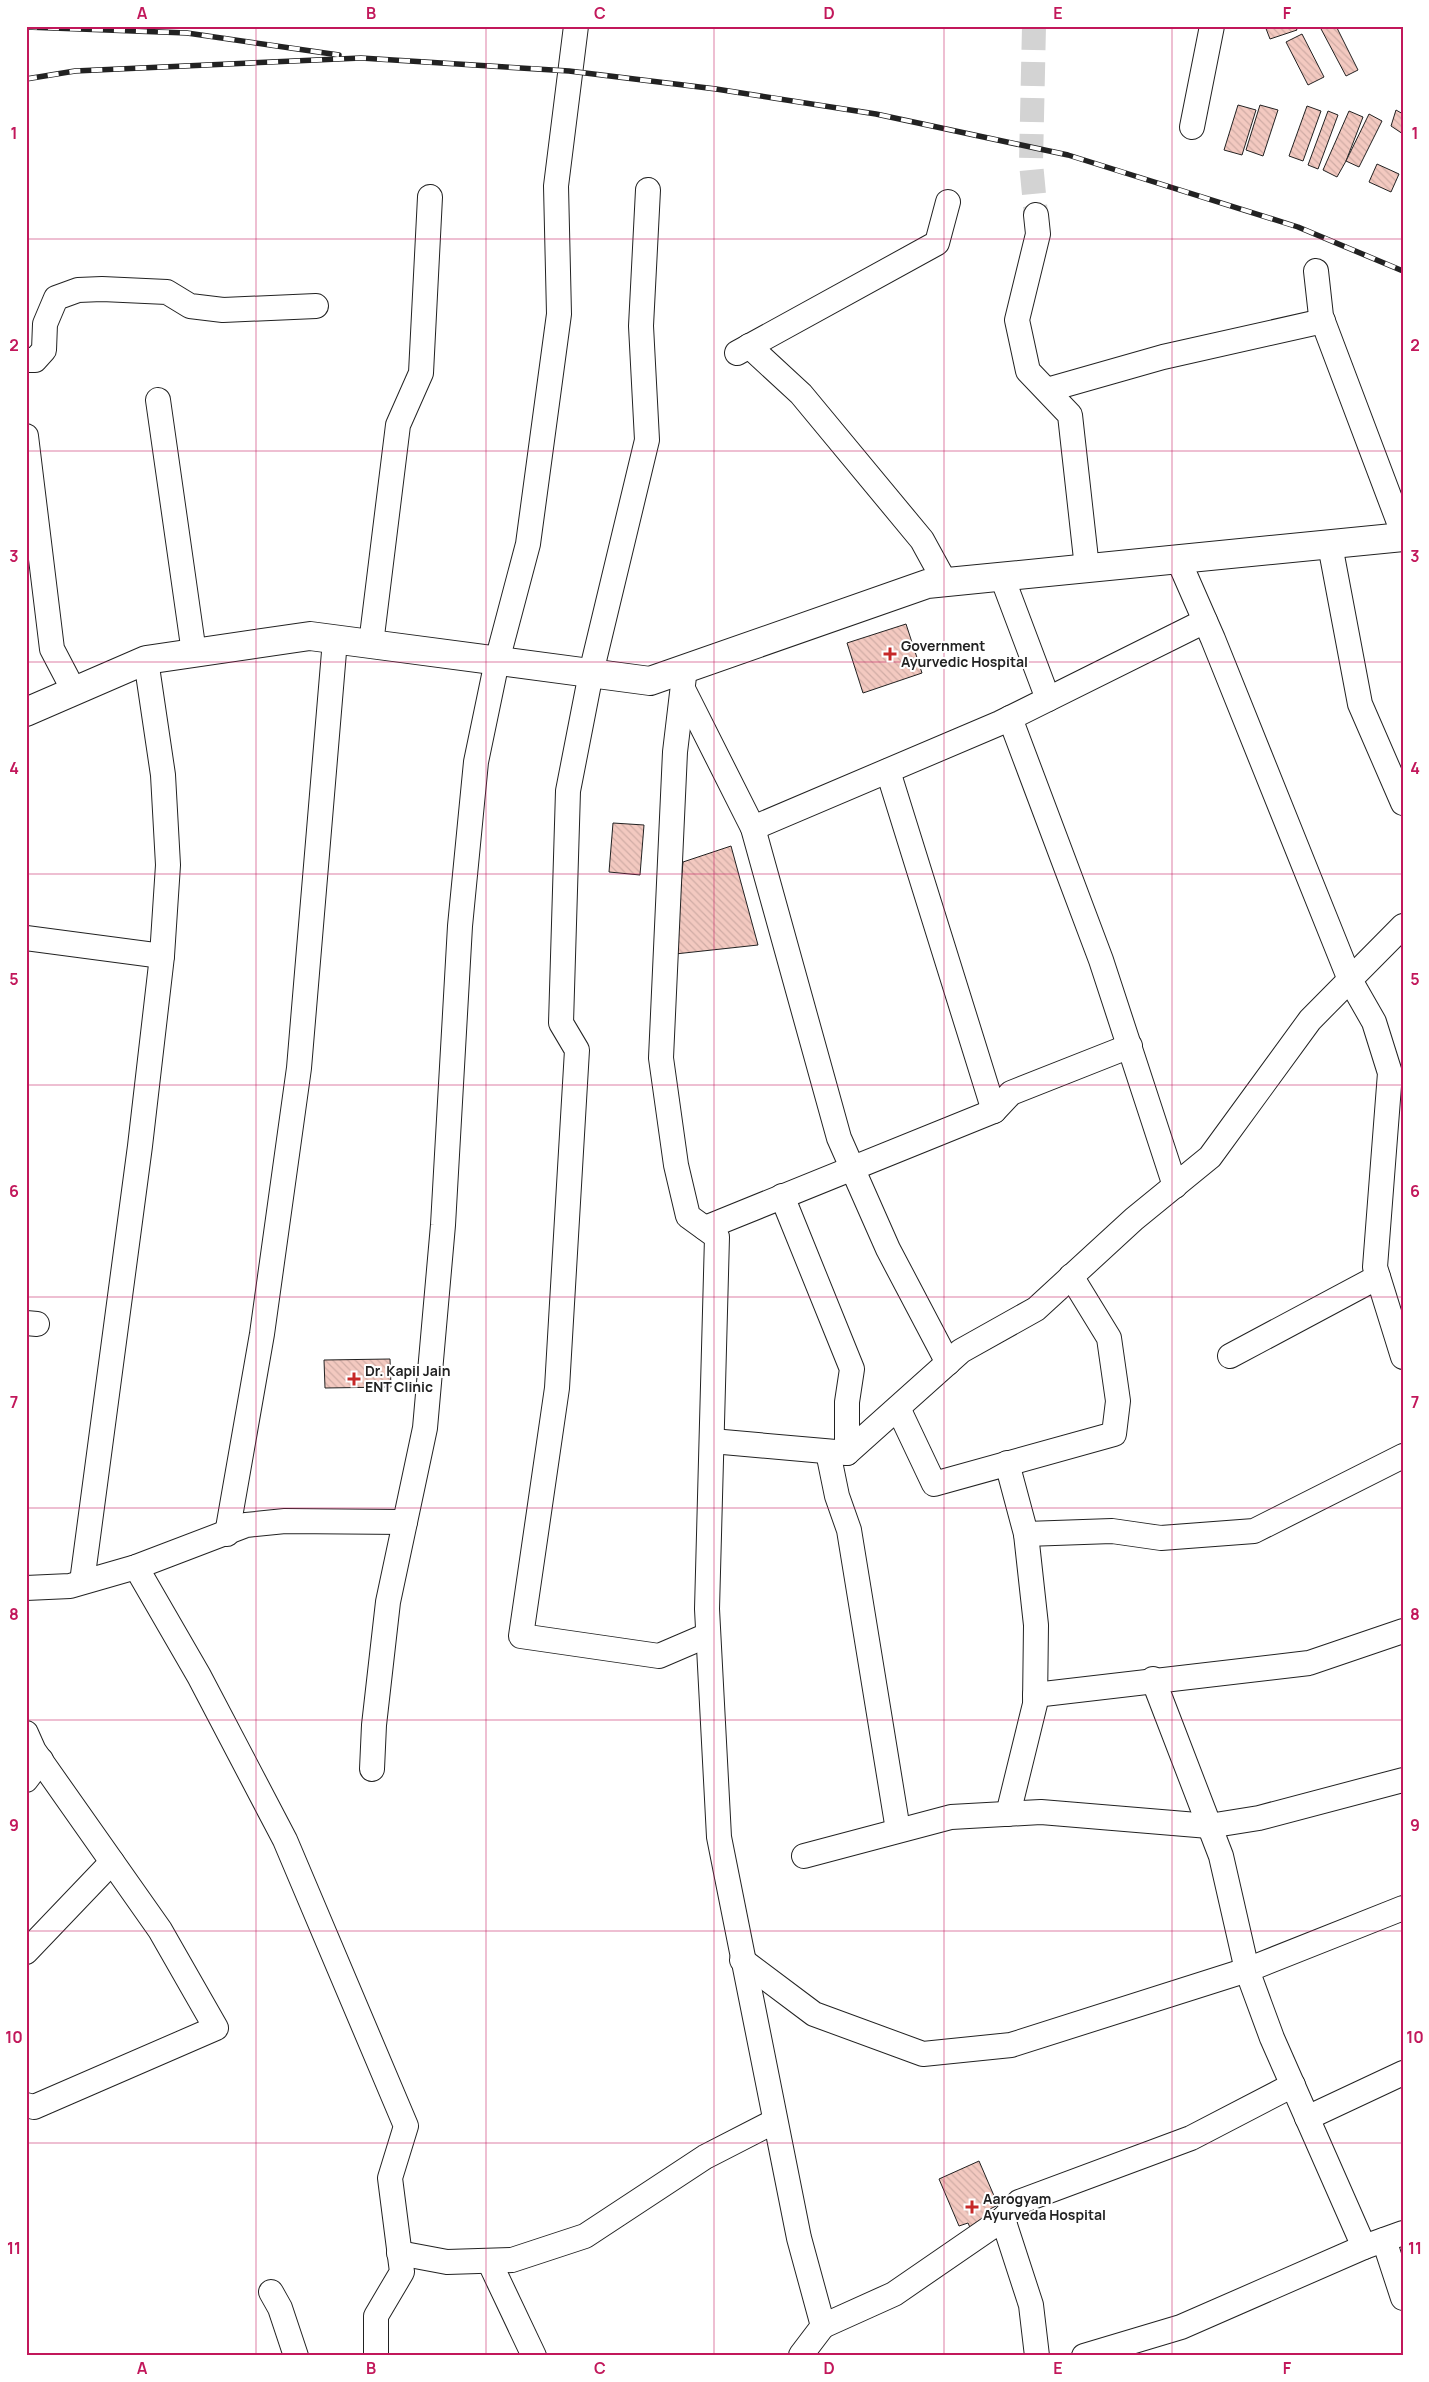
<svg xmlns="http://www.w3.org/2000/svg" width="1429" height="2382" viewBox="0 0 1429 2382" font-family="Manrope,sans-serif">
<defs>
<pattern id="building-back-hatch" width="6" height="6" patternUnits="userSpaceOnUse" patternTransform="scale(1.25)"><rect width="6" height="6" fill="#f3c9c0"/><path d="M-1 5l2 2M0 0l6 6M5-1l2 2" fill="none" stroke="#d0aca5"/></pattern>
</defs>
<rect width="100%" height="100%" fill="#fff"/>
<!-- building -->
<g fill="url(#building-back-hatch)" stroke="#222">
<polygon points="1265,26 1295,26 1297,30 1270,39"/>
<polygon points="1322,26 1336,26 1358,70 1346,76 1320,27"/>
<polygon points="1302,34 1324,77 1308,85 1286,42"/>
<polygon points="1238,105 1256,110 1242,155 1224,150"/>
<polygon points="1260,105 1278,110 1263,156 1246,150"/>
<polygon points="1307,106 1321,111 1303,161 1289,156"/>
<polygon points="1396,110 1403,114 1403,134 1391,126"/>
<polygon points="1328,111 1338,115 1318,169 1308,165"/>
<polygon points="1349,111 1363,117 1346,161 1337,177 1323,170"/>
<polygon points="1369,114 1382,121 1359,167 1346,161"/>
<polygon points="1377,164 1399,174 1391,192 1369,182"/>
<polygon points="906,624 922,673 863,693 847,643"/>
<polygon points="613,823 644,825 640,875 609,872"/>
<polygon points="731,846 758,945 675,954 683,862"/>
<polygon points="390,1359 391,1387 325,1388 324,1360"/>
<polygon points="979,2161 998,2205 990,2209 1001,2232 977,2243 968,2223 959,2226 939,2179"/>
</g>
<g fill="none" stroke-linecap="round" stroke-linejoin="round">
<!-- minor-tunnel -->
<polyline stroke="#d3d3d3" stroke-width="24" stroke-dasharray="24 12" stroke-linecap="butt" points="1034,26 1031,163 1036,215"/>
<defs>
<g id="minor">
<polyline points="1192,127 1212,26"/>
<polyline points="648,190 641,326 647,440 591,673 568,791 561,1023 577,1050 557,1388 521,1636 659,1656 708,1635"/>
<polyline points="1036,215 1038,234 1017,320 1028,371 1070,415 1087,568"/>
<polyline points="1316,271 1321,316 1403,533"/>
<polyline points="749,346 801,394 922,540 945,582"/>
<polyline points="737,353 937,243 948,202"/>
<polyline points="26,360 35,360 44,350 45,324 56,298 78,290 102,289 167,292 190,306 223,310 316,306"/>
<polyline points="1047,390 1163,357 1323,321"/>
<polyline points="158,400 194,653"/>
<polyline points="26,436 52,649 74,691"/>
<polyline points="1330,545 1360,704 1403,803"/>
<polyline points="1178,559 1213,639 1350,980 1374,1022 1390,1073 1375,1267 1403,1357"/>
<polyline points="1002,577 1048,699"/>
<polyline points="371,644 398,425 421,373 430,197"/>
<polyline points="685,668 675,752 661,1058 676,1165 688,1216 717,1237 707,1609 719,1837 799,2238 823,2326 801,2355"/>
<polyline points="683,689 753,828 839,1138 888,1249 948,1363"/>
<polyline points="1010,718 1101,960 1175,1186"/>
<polyline points="888,771 994,1111"/>
<polyline points="753,828 1000,723 1205,621"/>
<polyline points="26,938 162,956"/>
<polyline points="782,1196 852,1369 847,1402 847,1453"/>
<polyline points="705,1228 994,1111 1011,1093 1130,1046"/>
<polyline points="26,1323 37,1324"/>
<polyline points="1230,1356 1378,1277"/>
<polyline points="898,1408 934,1484 1114,1434 1118,1401 1109,1338 1071,1276"/>
<polyline points="712,1441 847,1453 961,1351 1036,1309 1134,1219 1210,1157 1310,1020 1403,926"/>
<polyline points="828,1452 837,1496 849,1530 898,1830"/>
<polyline points="1007,1463 1026,1534 1036,1625 1035,1704 1008,1814"/>
<polyline points="227,1534 262,1334 299,1068 335,640"/>
<polyline points="1026,1534 1112,1531 1161,1538 1254,1531 1403,1456"/>
<polyline points="136,1567 199,1676 285,1840 406,2126 390,2178 402,2272 376,2316 376,2356"/>
<polyline points="82,1582 140,1146 162,956 168,865 163,775 146,660"/>
<polyline points="26,1588 70,1586 136,1567 246,1525 285,1521 405,1522"/>
<polyline points="1153,1679 1221,1856 1247,1970 1272,2038 1364,2247"/>
<polyline points="1035,1695 1309,1663 1403,1631"/>
<polyline points="26,1733 34,1751 160,1930 216,2028 34,2107 26,2105"/>
<polyline points="372,1769 374,1725 388,1602 425,1428 443,1225 460,926 476,762 497,661 528,544 559,314 556,186 576,26"/>
<polyline points="26,1780 41,1760"/>
<polyline points="804,1856 951,1817 1041,1812 1209,1826 1259,1818 1403,1780"/>
<polyline points="26,1952 112,1862"/>
<polyline points="742,1960 814,2014 923,2054 1011,2045 1247,1970 1403,1908"/>
<polyline points="1307,2118 1403,2073"/>
<polyline points="1003,2219 1019,2202 1191,2138 1293,2085"/>
<polyline points="1384,2240 1403,2298"/>
<polyline points="399,2253 447,2262 512,2260 585,2236 705,2157 775,2121"/>
<polyline points="489,2261 534,2356"/>
<polyline points="271,2292 280,2308 296,2356"/>
<polyline points="823,2326 894,2294 1003,2219 1031,2305 1037,2356"/>
<polyline points="1084,2356 1181,2327 1364,2247 1403,2233"/>
</g>
<polyline id="major" points="26,712 146,660 310,636 650,681 927,584 1403,537"/>
</defs>
<!-- minor casing -->
<use href="#minor" stroke="#222" stroke-width="26"/>
<!-- major casing -->
<use href="#major" stroke="#222" stroke-width="30"/>
<!-- minor -->
<use href="#minor" stroke="#fff" stroke-width="24"/>
<!-- major -->
<use href="#major" stroke="#fff" stroke-width="28"/>
<defs>
<g id="rail">
<polyline points="26,27 187,33 339,55"/>
<polyline points="26,79 75,71 361,58 569,71 716,89 876,114 1068,155 1298,227 1403,271"/>
</g>
</defs>
<!-- rail casing -->
<use href="#rail" stroke="#222" stroke-width="5.5"/>
<!-- rail -->
<use href="#rail" stroke="#fff" stroke-width="4" stroke-dasharray="11" stroke-linecap="butt"/>
</g>
<!-- grid -->
<path fill="none" stroke="#c2185b" stroke-width="1" stroke-opacity="0.55" d="M256,26V2356M486,26V2356M714,26V2356M944,26V2356M1172,26V2356M26,239H1403M26,451H1403M26,662H1403M26,874H1403M26,1085H1403M26,1297H1403M26,1508H1403M26,1720H1403M26,1931H1403M26,2143H1403"/>
<!-- markers -->
<g fill="#c62828" stroke="#fff" stroke-width="2">
<path d="M887.5 646.5h5v5h5v5h-5v5h-5v-5h-5v-5h5z"/>
<path d="M351.5 1371.5h5v5h5v5h-5v5h-5v-5h-5v-5h5z"/>
<path d="M969.5 2199.5h5v5h5v5h-5v5h-5v-5h-5v-5h5z"/>
</g>
<g text-anchor="middle" stroke-width="4" stroke-linejoin="round" paint-order="stroke">
<!-- poi labels -->
<g font-size="14" font-weight="bold" fill="#222" stroke="#fff" text-anchor="start">
<text x="901" y="651">Government<tspan x="901" dy="16">Ayurvedic Hospital</tspan></text>
<text x="365" y="1376">Dr. Kapil Jain<tspan x="365" dy="16">ENT Clinic</tspan></text>
<text x="983" y="2204">Aarogyam<tspan x="983" dy="16">Ayurveda Hospital</tspan></text>
</g>
</g>
<!-- border -->
<rect width="1429" height="2382" fill="none" stroke="#ffffff" stroke-width="55"/>
<rect x="28" y="28" width="1374" height="2326" fill="none" stroke="#c2185b" stroke-width="2"/>
<g font-size="16" text-anchor="middle" font-weight="bold" fill="#c2185b">
<text x="142" y="19">A</text>
<text x="371" y="19">B</text>
<text x="600" y="19">C</text>
<text x="829" y="19">D</text>
<text x="1058" y="19">E</text>
<text x="1287" y="19">F</text>
<text x="14" y="139">1</text>
<text x="1415" y="139">1</text>
<text x="14" y="351">2</text>
<text x="1415" y="351">2</text>
<text x="14" y="562">3</text>
<text x="1415" y="562">3</text>
<text x="14" y="774">4</text>
<text x="1415" y="774">4</text>
<text x="14" y="985">5</text>
<text x="1415" y="985">5</text>
<text x="14" y="1197">6</text>
<text x="1415" y="1197">6</text>
<text x="14" y="1408">7</text>
<text x="1415" y="1408">7</text>
<text x="14" y="1620">8</text>
<text x="1415" y="1620">8</text>
<text x="14" y="1831">9</text>
<text x="1415" y="1831">9</text>
<text x="14" y="2043">10</text>
<text x="1415" y="2043">10</text>
<text x="14" y="2254">11</text>
<text x="1415" y="2254">11</text>
<text x="142" y="2374">A</text>
<text x="371" y="2374">B</text>
<text x="600" y="2374">C</text>
<text x="829" y="2374">D</text>
<text x="1058" y="2374">E</text>
<text x="1287" y="2374">F</text>
</g>
</svg>
